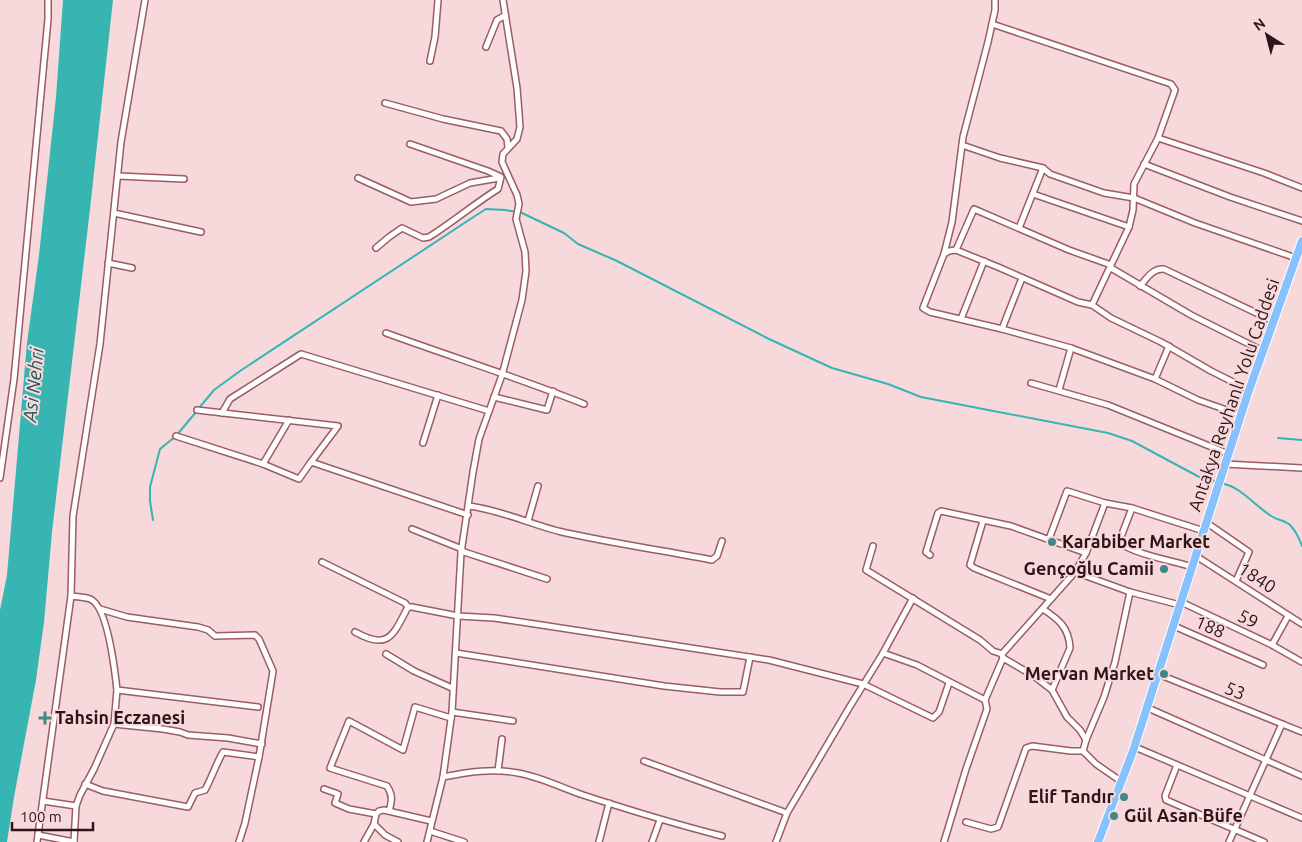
<svg xmlns="http://www.w3.org/2000/svg" width="1302" height="842" viewBox="0 0 1302 842" font-family="Ubuntu,sans-serif">
<rect width="100%" height="100%" fill="#f7d8db"/>
<!-- water -->
<polygon fill="#36b5b3" points="63,0 113,0 90,209 52,532 44,622 36,680 14,797 7,842 0,842 0,610 7,575 27,343 39,255 56,97"/>
<g fill="none" stroke-linecap="round" stroke-linejoin="round">
<!-- stream -->
<g stroke="#36b5b3" stroke-width="2">
<polyline points="199,408 214,390 240,371 475,216 486,209 505,210 522,213 564,233 578,244 617,261 769,339 832,368 888,384 921,397 1108,433 1132,441 1203,479 1215,481"/>
<polyline points="1278,438 1302,440"/>
<path d="M1224,484C1243,488 1255,507 1273,517C1278,520 1286,521 1290,525C1296,531 1299,538 1302,546"/>
<polyline points="153,520 150,501 150,487 160,449 176,436 196,412"/>
</g>
<defs>
<g id="minor">
<polyline points="992,24 1171,84 1175,90 1158,138"/>
<polyline points="486,47 497,20 504,16"/>
<polyline points="430,61 435,37 438,0"/>
<polyline points="385,103 443,119 501,131 507,139 508,147"/>
<polyline points="962,145 1000,158 1043,168"/>
<polyline points="1144,164 1230,197 1302,221"/>
<polyline points="118,176 184,179"/>
<polyline points="358,178 411,202 436,199 470,183 499,178"/>
<polyline points="1033,194 1129,227"/>
<polyline points="114,213 201,232"/>
<polyline points="1019,228 1043,168 1050,174 1104,193 1134,198 1195,223 1296,258"/>
<path d="M376,248L389,237L402,228L423,238L429,237C453,222 474,204 498,189L501,177L488,171L410,144"/>
<polyline points="956,250 974,209 1069,250 1111,265"/>
<polyline points="944,254 952,222 963,137 988,42 995,10 995,0"/>
<polyline points="108,263 132,268"/>
<polyline points="1111,268 1191,315 1263,351"/>
<path d="M1140,286C1147,278 1153,268 1164,269L1273,321"/>
<polyline points="1092,305 1129,227 1133,210 1134,184 1158,138 1264,173 1302,188"/>
<polyline points="961,319 984,261"/>
<polyline points="1002,329 1022,278"/>
<path d="M386,333C452,357 519,378 584,404"/>
<polyline points="1155,379 1169,346"/>
<polyline points="1031,383 1108,405 1229,454"/>
<polyline points="1059,390 1071,348"/>
<polyline points="494,397 547,410 553,391"/>
<polyline points="197,410 338,426 311,462 468,515"/>
<polyline points="222,413 230,399 301,354 489,411"/>
<polyline points="1241,415 1198,400 1155,379 1071,348 1002,329 930,312 923,308 944,254 949,251 956,250 998,267 1078,302 1092,305 1111,318 1161,342 1211,371 1249,390"/>
<polyline points="176,436 263,464 289,420"/>
<polyline points="423,443 438,395"/>
<polyline points="263,464 299,479 311,462"/>
<polyline points="1225,464 1302,468"/>
<polyline points="0,478 14,379 48,19 48,0"/>
<path d="M469,506C500,510 528,523 558,531C605,542 654,549 702,558L712,560L717,556L722,541"/>
<path d="M1132,508L1119,542C1133,554 1174,561 1192,567"/>
<polyline points="528,521 538,486"/>
<polyline points="1207,523 1249,552 1236,581"/>
<polyline points="412,529 462,549"/>
<polyline points="1049,539 1067,491 1105,503 1132,508 1204,531"/>
<polyline points="873,546 866,570 980,640 993,651 1002,654 1051,599"/>
<polyline points="461,551 547,579"/>
<polyline points="1086,553 1105,503"/>
<polyline points="930,555 926,552 938,513 941,511 1011,526 1086,553 1075,572 1051,599 974,568 970,565 983,521"/>
<polyline points="1196,556 1302,624"/>
<polyline points="322,562 405,603 408,607"/>
<polyline points="1075,572 1130,592 1180,605"/>
<polyline points="71,596 73,516 100,344 121,142 145,0"/>
<polyline points="913,598 883,653 917,665 985,700 987,709 966,769 944,842"/>
<polyline points="1181,602 1272,645 1302,662"/>
<polyline points="100,609 127,617 198,627 208,630 215,636 255,635 259,639 273,671 259,757 245,823 239,842"/>
<path d="M1043,609C1058,619 1069,627 1070,648L1052,690L1067,717L1080,730L1086,740L1083,751L1096,764L1122,782"/>
<polyline points="1174,626 1263,665"/>
<path d="M355,632C389,651 393,635 408,607H412L458,616L494,618L535,624L769,660L863,684L933,718L939,712L949,683"/>
<polyline points="1272,645 1288,616"/>
<polyline points="456,653 664,686 720,692 743,692 750,657"/>
<polyline points="386,654 414,671 452,688"/>
<polyline points="1003,658 1034,676 1052,690"/>
<polyline points="1158,674 1302,732"/>
<polyline points="985,700 1003,658 1002,655"/>
<polyline points="1148,708 1302,776"/>
<polyline points="452,712 513,721"/>
<polyline points="114,724 163,729 180,732 188,735 228,738 262,744"/>
<polyline points="1086,740 1104,697 1115,662 1130,592"/>
<polyline points="1135,747 1302,818"/>
<polyline points="644,761 787,813 776,842"/>
<polyline points="1177,765 1165,796 1166,800 1264,842"/>
<polyline points="498,771 502,739"/>
<polyline points="443,777 452,712 461,553 473,472 479,439 502,375 522,300 526,271 525,252 516,219 519,204 517,195 502,162 503,154 517,139 520,127 517,88 503,0"/>
<path d="M85,784L103,791L188,807L195,793L205,790C212,777 216,764 223,752L259,757"/>
<polyline points="324,789 338,794 335,803 349,809 376,814"/>
<polyline points="43,801 76,806"/>
<path d="M389,811C392,801 393,795 387,786L330,768L349,721L403,750L415,707L451,718"/>
<polyline points="787,813 849,708 883,653"/>
<polyline points="966,822 991,829 998,827 1026,748 1032,746 1071,751 1083,751"/>
<polyline points="374,824 385,835 398,842"/>
<polyline points="430,831 464,842"/>
<polyline points="38,835 74,842"/>
<path d="M37,842L71,596C77,597 85,597 90,599C108,606 115,672 117,690L258,707"/>
<polyline points="74,842 76,806 80,795 94,769 114,724 117,690"/>
<polyline points="364,842 374,824 376,814 379,811 384,810 431,821"/>
<path d="M427,842L443,777C468,772 493,768 518,773C541,777 562,788 583,795C629,810 675,824 722,836"/>
<polyline points="599,842 609,803"/>
<polyline points="652,842 660,820"/>
<polyline points="1229,842 1282,724"/>
</g>
<polyline id="primary" points="1098,842 1133,751 1248,393 1302,241"/>
</defs>
<!-- minor casing -->
<use href="#minor" stroke="#9c5c63" stroke-width="8"/>
<!-- primary casing -->
<use href="#primary" stroke="#fff" stroke-width="10"/>
<!-- minor -->
<use href="#minor" stroke="#fff" stroke-width="5"/>
<!-- primary -->
<use href="#primary" stroke="#87c1fe" stroke-width="8"/>
</g>
<!-- markers -->
<g fill="#408886" stroke="#f7d8db" stroke-width="2">
<circle cx="1052" cy="542" r="5"/>
<circle cx="1164" cy="569" r="5"/>
<circle cx="1164" cy="674" r="5"/>
<path d="M42.5 710.5h5v5h5v5h-5v5h-5v-5h-5v-5h5z"/>
<circle cx="1124" cy="797" r="5"/>
<circle cx="1114" cy="816" r="5"/>
</g>
<g text-anchor="middle" stroke-width="4" stroke-linejoin="round" paint-order="stroke">
<!-- street labels -->
<g font-size="18" fill="#2e1518" stroke="#f7d8db">
<text transform="translate(1234 395) rotate(-71)" y="6">Antakya Reyhanlı Yolu Caddesi</text>
<text transform="translate(1257 578) rotate(33)" y="6">1840</text>
<text transform="translate(1248 619) rotate(26)" y="6">59</text>
<text transform="translate(1210 627) rotate(23)" y="6">188</text>
<text transform="translate(1235 691) rotate(22)" y="6">53</text>
</g>
<!-- poi labels -->
<g font-size="18" font-weight="bold" fill="#2e1518" stroke="#f7d8db" text-anchor="start">
<text x="1062" y="548">Karabiber Market</text>
<text x="1154" y="575" text-anchor="end">Gençoğlu Camii</text>
<text x="1154" y="680" text-anchor="end">Mervan Market</text>
<text x="55" y="724">Tahsin Eczanesi</text>
<text x="1114" y="803" text-anchor="end">Elif Tandır</text>
<text x="1124" y="822">Gül Asan Büfe</text>
</g>
<!-- water labels -->
<g font-size="19" font-style="italic" fill="#225655" stroke="#f7d8db">
<text transform="translate(33 385) rotate(-84)" y="7">Asi Nehri</text>
</g>
</g>
<!-- north arrow -->
<g transform="translate(1267 35) rotate(324)" stroke="#f7d8db" stroke-width="4" paint-order="stroke">
<path d="M0-4L9 19L0 12L-9 19Z" fill="#2e1518"/>
<text y="-8" font-size="14" font-weight="bold" text-anchor="middle" fill="#2e1518">N</text>
</g>
<!-- scale -->
<path d="M12 822v8h81v-8" fill="none" stroke="#2e1518" stroke-width="2.5"/>
<text x="20" y="822" font-size="15" fill="#2e1518" stroke="#f7d8db" stroke-width="4" paint-order="stroke">100 m</text>
</svg>
